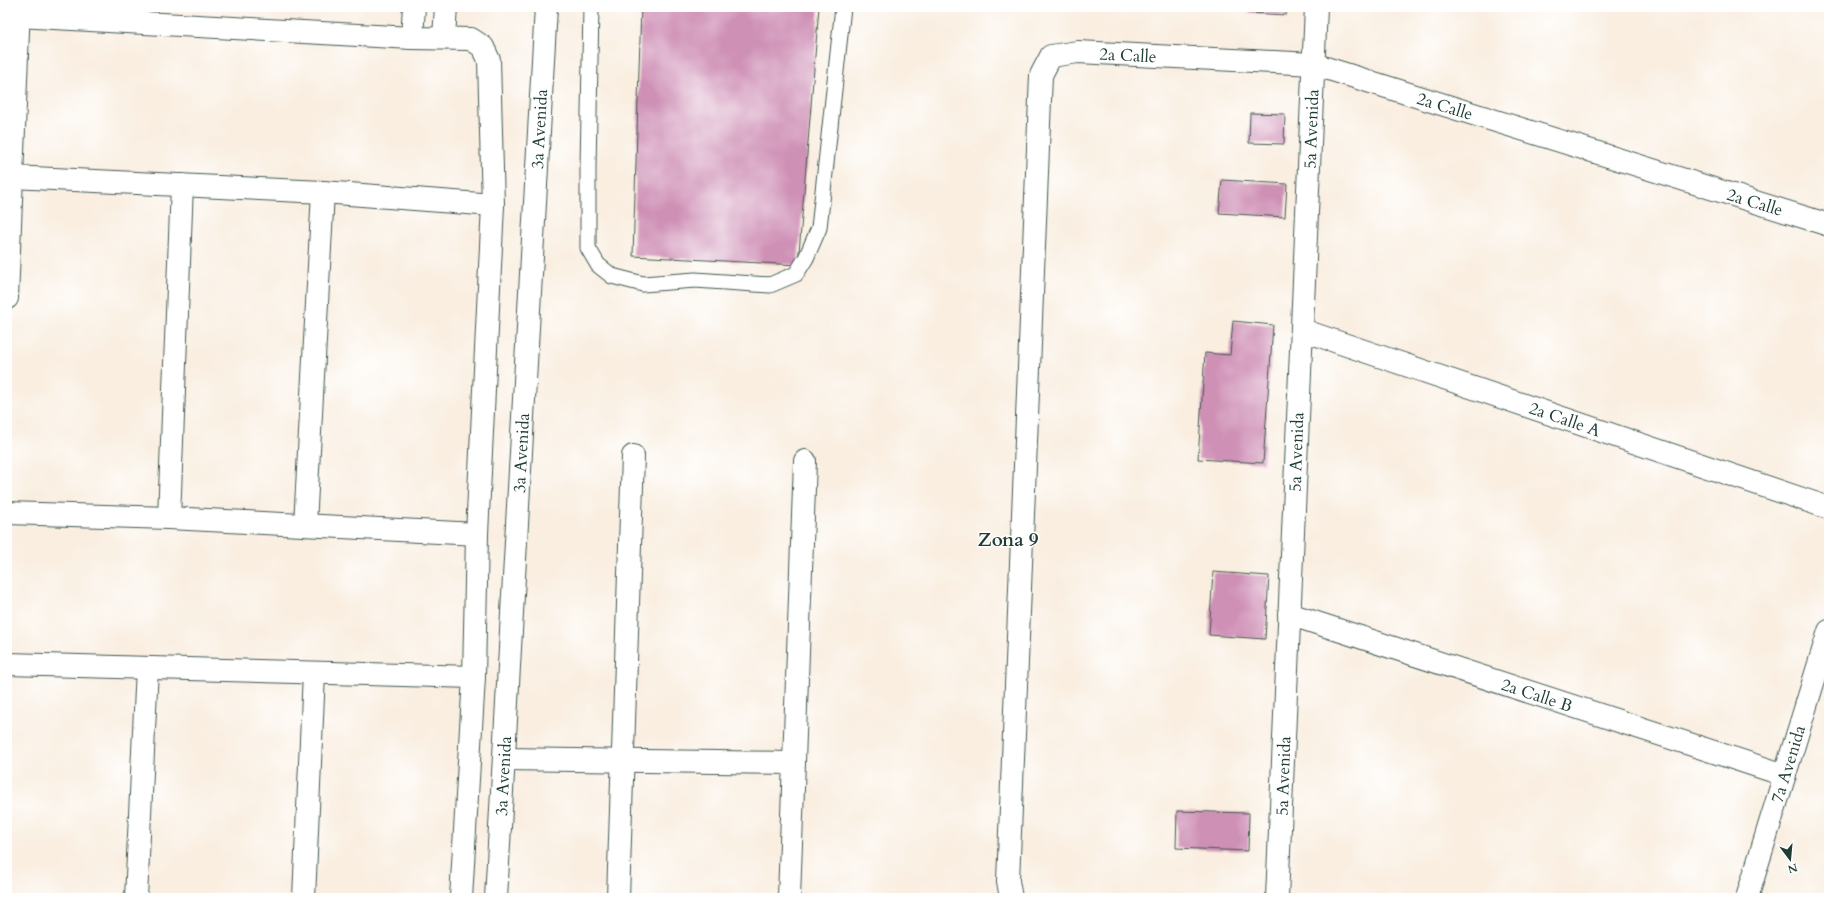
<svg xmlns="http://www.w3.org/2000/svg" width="1836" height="905" viewBox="0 0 1836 905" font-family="Cardo,serif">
<rect width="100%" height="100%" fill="#fff"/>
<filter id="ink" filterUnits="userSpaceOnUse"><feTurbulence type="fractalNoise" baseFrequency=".025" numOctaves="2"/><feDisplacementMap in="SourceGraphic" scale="8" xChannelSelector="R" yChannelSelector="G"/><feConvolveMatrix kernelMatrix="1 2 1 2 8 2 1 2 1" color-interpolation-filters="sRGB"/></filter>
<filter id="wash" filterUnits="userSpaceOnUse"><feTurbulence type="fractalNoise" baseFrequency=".012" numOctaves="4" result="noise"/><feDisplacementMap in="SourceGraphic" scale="16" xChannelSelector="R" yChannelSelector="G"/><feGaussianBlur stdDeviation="0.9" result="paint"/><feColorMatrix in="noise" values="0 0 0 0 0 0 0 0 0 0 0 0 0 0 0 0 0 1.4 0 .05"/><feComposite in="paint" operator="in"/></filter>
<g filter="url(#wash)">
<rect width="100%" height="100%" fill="#f9eee0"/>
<g id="blocks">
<!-- building -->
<g fill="#cf90b6">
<polygon points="641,7 819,7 798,265 633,256"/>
<polygon points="1249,7 1287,7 1286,15 1249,13"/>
<polygon points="1250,113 1285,114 1284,144 1249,143"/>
<polygon points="1222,180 1287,184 1285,217 1219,213"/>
<polygon points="1233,321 1273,325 1263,463 1198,459 1205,353 1230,355"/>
<polygon points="1213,572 1269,576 1265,639 1209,635"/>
<polygon points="1177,811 1249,813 1248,851 1176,848"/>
</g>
</g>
</g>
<g filter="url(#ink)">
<use href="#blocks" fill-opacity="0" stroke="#40584e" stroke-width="1"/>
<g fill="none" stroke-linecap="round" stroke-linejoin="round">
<defs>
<polyline id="service" points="591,7 588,168 588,248 598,265 612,276 643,284 695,280 770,285 796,274 806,258 819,228 843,7"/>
<g id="minor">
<polyline points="18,16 412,38 471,39 483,47 489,60 493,205 477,534 474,677 461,898"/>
<polyline points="444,37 446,7"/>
<polyline points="412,38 414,7"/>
<polyline points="12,177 323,192 493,205"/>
<polyline points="7,298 19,7"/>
<polyline points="1302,330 1829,508"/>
<polyline points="7,513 169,518 477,534"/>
<polyline points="169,518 182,185"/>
<polyline points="305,525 323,192"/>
<polyline points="1289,614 1785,775"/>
<polyline points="7,664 474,677"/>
<polyline points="504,759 794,763"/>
<polyline points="136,898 147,668"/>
<polyline points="304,898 314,673"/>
<polyline points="496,898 546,7"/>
<polyline points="618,898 633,456"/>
<polyline points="789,898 805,461"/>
<polyline points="1011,898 1008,881 1041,75 1051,56 1078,52 1313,64 1829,225"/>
<polyline points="1277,898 1316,7"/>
<polyline points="1747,898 1829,631"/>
</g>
</defs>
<!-- service casing -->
<use href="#service" stroke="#40584e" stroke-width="17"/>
<!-- minor casing -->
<use href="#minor" stroke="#40584e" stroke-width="24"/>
<!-- service -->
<use href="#service" stroke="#fff" stroke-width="15"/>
<!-- minor -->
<use href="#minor" stroke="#fff" stroke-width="22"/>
</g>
</g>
<g text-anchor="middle" stroke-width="3" stroke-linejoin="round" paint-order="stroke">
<!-- street labels -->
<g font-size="17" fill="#1f3d34" stroke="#fff">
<text transform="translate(1128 55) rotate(3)" y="6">2a Calle</text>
<text transform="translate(1445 106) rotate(17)" y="6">2a Calle</text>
<text transform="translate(539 129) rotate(-87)" y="6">3a Avenida</text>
<text transform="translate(1311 129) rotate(-88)" y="6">5a Avenida</text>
<text transform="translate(1755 202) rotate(17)" y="6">2a Calle</text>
<text transform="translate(1565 419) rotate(19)" y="6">2a Calle A</text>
<text transform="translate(1296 452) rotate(-88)" y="6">5a Avenida</text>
<text transform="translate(521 453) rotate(-87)" y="6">3a Avenida</text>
<text transform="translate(1537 695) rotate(18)" y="6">2a Calle B</text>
<text transform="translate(1788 764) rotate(-73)" y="6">7a Avenida</text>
<text transform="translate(503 776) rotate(-87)" y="6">3a Avenida</text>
<text transform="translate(1283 776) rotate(-88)" y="6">5a Avenida</text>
</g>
<!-- quarter labels -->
<g font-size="19" font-weight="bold" fill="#1f3d34" stroke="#fff">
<text x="1008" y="546">Zona 9</text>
</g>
</g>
<!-- margin -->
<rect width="1836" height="905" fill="none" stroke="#fff" stroke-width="24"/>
<!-- north arrow -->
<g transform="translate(1790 859) rotate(164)" stroke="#ffffff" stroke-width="3" paint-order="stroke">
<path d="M0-3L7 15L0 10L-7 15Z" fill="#1f3d34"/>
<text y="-6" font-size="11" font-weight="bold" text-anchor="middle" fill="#1f3d34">N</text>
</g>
</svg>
